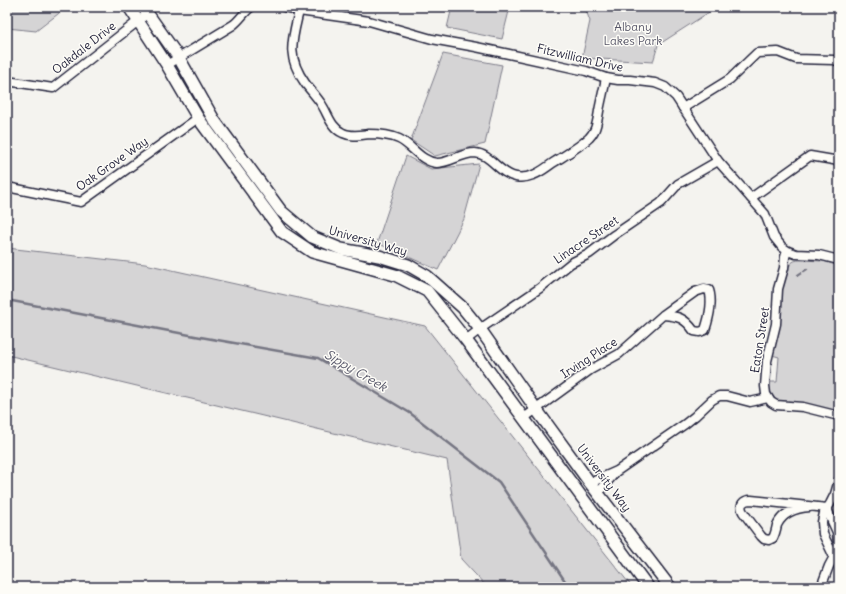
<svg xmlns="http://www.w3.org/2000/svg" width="846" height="594" viewBox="0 0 846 594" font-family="Delius,sans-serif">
<rect width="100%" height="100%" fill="#f4f3ef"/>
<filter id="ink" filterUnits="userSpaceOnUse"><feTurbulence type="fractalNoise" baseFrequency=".025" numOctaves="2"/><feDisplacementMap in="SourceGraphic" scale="8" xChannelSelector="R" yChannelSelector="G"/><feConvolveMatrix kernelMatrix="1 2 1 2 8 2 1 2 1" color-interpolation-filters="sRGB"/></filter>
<g filter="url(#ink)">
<!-- green -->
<g fill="#d5d4d5" stroke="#7c7b88">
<polygon points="7,7 67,7 36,31 7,28"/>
<polygon points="452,7 510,7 502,39 447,28"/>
<polygon points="580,7 717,7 658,45 653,62 582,58 590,21 585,8"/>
<polygon points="443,54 502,65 485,144 435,156 411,140"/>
<polygon points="406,156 431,169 479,164 464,219 438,270 377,243"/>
<polygon points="7,248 145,264 425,326 632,587 487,587 461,559 447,460 7,355"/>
<path d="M801,260L823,261L839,266V412L778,401C770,397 769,391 769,382H777L779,357L772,355C775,344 779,334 780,322C782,308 780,277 790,265C792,261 796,260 801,260Z"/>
</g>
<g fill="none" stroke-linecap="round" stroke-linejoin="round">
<!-- stream -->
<g stroke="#757582" stroke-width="2.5">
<polyline points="804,271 807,269"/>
<polyline points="798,275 801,273"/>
<polyline points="7,300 195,336 318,358 410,413 499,482 569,587"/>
</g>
<defs>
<g id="street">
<polyline points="284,7 299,11 369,21 432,39 476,47 509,54 586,71 606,78 618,80 630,80 655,83 665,87 676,97 718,161 765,214 774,237 782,247 788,251 796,254 819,255 839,260"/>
<path d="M299,11C292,41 286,56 305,83C310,90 317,97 322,105C328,114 331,128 343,133C351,137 360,135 369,134C379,134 390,135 399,139C412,145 421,162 437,163C450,163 461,153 475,153C491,154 499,174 516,177C521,178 528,177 533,175C542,172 549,165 556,161C567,154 579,147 589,138C591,136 593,133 594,131C597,125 598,117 599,111C601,100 604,89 606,78"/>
<path d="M167,65L233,25C240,20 244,12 251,7"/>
<polyline points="7,81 53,88 142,18"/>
<polyline points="683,108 730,79 757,53 778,52 796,59 834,60 839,62"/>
<polyline points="7,187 81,202 198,118"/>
<polyline points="751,198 810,156 839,161"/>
<polyline points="787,251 785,257 784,268 778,289 776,324 767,361 765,386 766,394 771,402 776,405 803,407 839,416"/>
<polyline points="466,340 480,329 540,288 571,263 589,254 614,235 661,203 678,184 718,161"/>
<path d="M524,418L590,370L619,354L663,315L695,292L704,289L709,290C713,302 709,318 705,330L700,332L694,331C685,318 678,316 663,315"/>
<polyline points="839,480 835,494 830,504 824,513 822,522 823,534 834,557 839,558"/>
<polyline points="590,483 617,471 685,424 695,416 712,400 719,396 727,396 750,402 768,398"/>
<polyline points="598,493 614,474"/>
<path d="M810,507C796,508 783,512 777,525C776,530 775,534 773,538L769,540L764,539L761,536L743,512C739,505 743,500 751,500L827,508"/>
<polyline points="821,587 829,566 837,551 838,543 837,532 831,519 827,508"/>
</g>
<g id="secondary">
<polyline points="129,7 167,65 198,118 282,232 312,252 395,275 427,291 466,340 648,587"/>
<polyline points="143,7 179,58 214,120 281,211 312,237 341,249 379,256 408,265 427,276 463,308 480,329 536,409 590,483 670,587"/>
</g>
</defs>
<!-- street casing -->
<use href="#street" stroke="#22223b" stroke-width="11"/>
<!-- secondary casing -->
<use href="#secondary" stroke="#22223b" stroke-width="14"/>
<!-- street -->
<use href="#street" stroke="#fdfcf7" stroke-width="8"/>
<!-- secondary -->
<use href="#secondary" stroke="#fdfcf7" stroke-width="11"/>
</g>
</g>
<g text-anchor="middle" stroke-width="3" stroke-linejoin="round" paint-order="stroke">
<!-- park labels -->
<g font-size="12" fill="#585769" stroke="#fdfcf7">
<text x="633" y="31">Albany<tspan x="633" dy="14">Lakes Park</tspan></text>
</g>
<!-- street labels -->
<g font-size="12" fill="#22223b" stroke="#fdfcf7">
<text transform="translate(84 48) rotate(-38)" y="4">Oakdale Drive</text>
<text transform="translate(580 58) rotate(13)" y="4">Fitzwilliam Drive</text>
<text transform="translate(112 164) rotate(-35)" y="4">Oak Grove Way</text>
<text transform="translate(586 240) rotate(-34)" y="4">Linacre Street</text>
<text transform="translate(368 241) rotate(16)" y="4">University Way</text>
<text transform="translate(760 340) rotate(-81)" y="4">Eaton Street</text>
<text transform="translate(589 358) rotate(-33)" y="4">Irving Place</text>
<text transform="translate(604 478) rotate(53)" y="4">University Way</text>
</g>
<!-- water labels -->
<g font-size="13" font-style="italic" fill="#59596b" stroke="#fdfcf7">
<text transform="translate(356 370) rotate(30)" y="5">Sippy Creek</text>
</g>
</g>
<!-- margin -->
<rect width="846" height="594" fill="none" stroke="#fdfcf7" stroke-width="24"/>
<rect x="12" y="12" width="822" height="570" fill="none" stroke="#22223b" stroke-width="1.5" filter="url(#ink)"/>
</svg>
